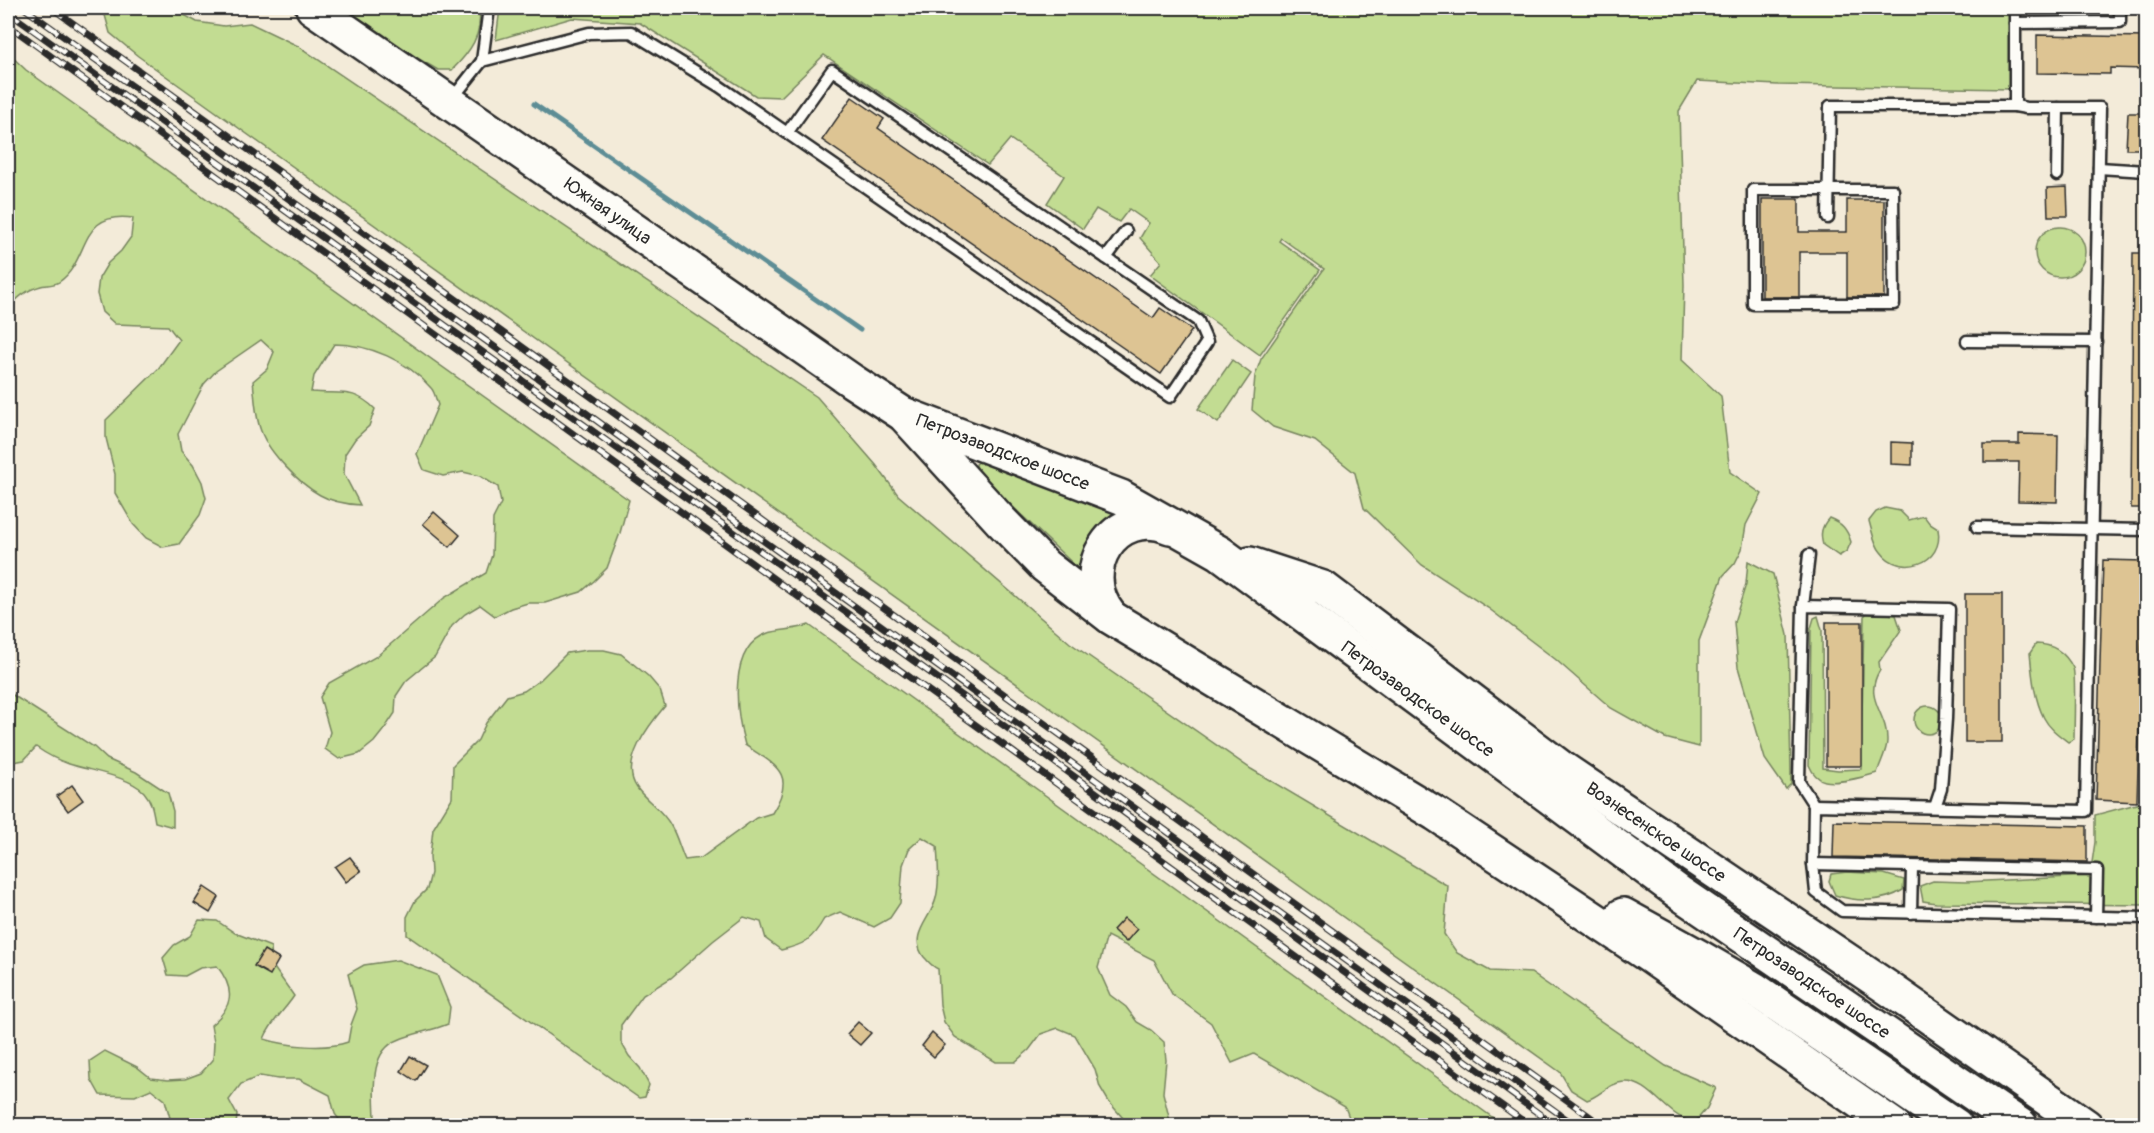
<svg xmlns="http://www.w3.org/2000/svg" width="2154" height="1133" viewBox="0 0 2154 1133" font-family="Pangolin,sans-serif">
<rect width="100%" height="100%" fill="#f3ebd9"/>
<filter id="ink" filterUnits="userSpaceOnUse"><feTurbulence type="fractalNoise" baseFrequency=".0167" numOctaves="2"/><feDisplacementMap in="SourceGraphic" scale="12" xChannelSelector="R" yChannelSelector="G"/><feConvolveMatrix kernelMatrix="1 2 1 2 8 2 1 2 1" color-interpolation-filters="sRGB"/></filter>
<g filter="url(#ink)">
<!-- green -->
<g fill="#c2dc92" stroke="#76845e" stroke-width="1.5">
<path d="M103,8H177L184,15L197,22L224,26L250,23L298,46L817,397L876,465L898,495L1070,643L1251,769L1448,886L1444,934L1457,953L1490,971L1531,973L1666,1066L1716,1088L1707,1108L1695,1122C1691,1121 1686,1120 1682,1118C1663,1109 1647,1080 1624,1082C1608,1083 1601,1096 1587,1100L1571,1090L1560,1072L138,56L110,33Z"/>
<path d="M343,8H479C483,35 470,52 452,70H438L405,51Z"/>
<polygon points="500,8 2010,8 2010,89 1778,85 1697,81 1679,111 1684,285 1682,360 1721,396 1730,472 1762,494 1746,525 1742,549 1735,563 1723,576 1699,641 1699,747 1665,738 1611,708 1555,659 1488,608 1422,565 1364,508 1355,473 1315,441 1273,427 1252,410 1255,376 1261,359 1324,269 1281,238 1279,241 1320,270 1260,355 1150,275 1161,262 1140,238 1149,223 1129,209 1119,222 1096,209 1083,229 1047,203 1064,176 1010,139 988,165 824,55 781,97 756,96 640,23 572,18 496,40"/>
<path d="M8,53L26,70L629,500L620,533L607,568L594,581L581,592L545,603H528L511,608L495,616L480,605L465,614L452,626L435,657L406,681L396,696L395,713L385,728L374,742L359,754L339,759L325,749L330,732L320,697L329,683L377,656L444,598L486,573L492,555L493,519L501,503L498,487L480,476L463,472L443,476L424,470L417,454L438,405C436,400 435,392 431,388C408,361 369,344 334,344L314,376L311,392C340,395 353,387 375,409L369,426L355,439L345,454L344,474L360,505C346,504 332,502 320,495C300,484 269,453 261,431C255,416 255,397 253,381L267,369L274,352L261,340L216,371L204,384L178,434L181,451L193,465L202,482L206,498L200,515L179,544L163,547L146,538L133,524L115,493V474L106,438V420L158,369L179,340L168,326L115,324L102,312L97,294L99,278L108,263L121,251L131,237L133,218C77,210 91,260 59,282C55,285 47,285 41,286C26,290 17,298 8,309Z"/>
<circle cx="2060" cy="252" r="25"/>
<polygon points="1232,360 1251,374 1218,423 1198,409"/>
<polygon points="983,459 1126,513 1085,575 978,474 976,464"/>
<path d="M1885,508L1900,511L1909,520L1924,516L1930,524L1938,529C1945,564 1900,578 1881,552C1874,544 1872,531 1869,521L1876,512Z"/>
<path d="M1829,518C1842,523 1847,529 1851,542L1847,551L1839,556L1823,545C1820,534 1821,527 1829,518Z"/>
<polygon points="1748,561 1773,574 1788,635 1791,771 1791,784 1786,789 1765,759 1738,667 1734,622 1746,584"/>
<path d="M1869,612L1896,615L1901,630L1879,662L1880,670C1862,699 1888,713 1887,741C1887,751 1880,763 1877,773C1863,777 1839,784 1825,781C1816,779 1812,772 1809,765L1811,628L1814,618L1818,616L1822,630L1823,768L1838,770L1861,769L1864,616Z"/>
<path d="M809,625L1503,1125H1352L1345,1107L1254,1054L1232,1063L1211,1023L1172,994L1154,960L1107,936L1098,968L1110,995L1126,1007L1137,1022L1151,1030L1164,1042L1166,1060L1163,1093L1171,1125H1129L1109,1102L1100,1087L1095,1069L1075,1035L1058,1028L1041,1034L1029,1050L1015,1062H996L955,1037L944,1022L940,1005L938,969C931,966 929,962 924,957C907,935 932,918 936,898C940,881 938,863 937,846L922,837L909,849L903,865L900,903L890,918L874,927L840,912L824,919C812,940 804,945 781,950L766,939L761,922L744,917L713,941L671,978L643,995L621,1025V1042L629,1056L640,1068L649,1085L645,1097L639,1098L407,935V917L415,901L427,889L431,873L430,856L433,829L452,798L453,765L478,740L486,723L507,696L524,691L540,680L567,653L587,650H604L621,654L648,676L660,690L665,706C649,725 619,763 637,788C647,802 663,810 671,826C677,836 680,849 685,860L701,858L756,818L772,813C797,774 777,766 745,745C736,713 727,647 768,633C782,629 796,630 809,625Z"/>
<path d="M2036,644C2052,644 2065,652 2073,668C2076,675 2074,727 2074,739L2068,742C2059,735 2049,728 2044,718C2034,699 2032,674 2030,653Z"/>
<path d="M8,692L94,747L107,759L136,772L168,793L173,811V827L155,822C153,811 152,801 144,792C129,776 90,771 69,764C57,760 46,754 36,747L24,760L8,763Z"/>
<circle cx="1928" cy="720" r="14"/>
<polygon points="2146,799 2146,905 1936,903 1923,901 1920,886 1933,881 1966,882 2090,876 2095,842 2095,815 2140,803"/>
<path d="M1847,872L1884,874L1904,880L1903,890C1883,903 1856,902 1835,895L1829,881L1831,874Z"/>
<path d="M199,920L217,921L235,933L271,947L272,965L294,996C284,1011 270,1023 264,1039C287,1046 325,1050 348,1042L351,1025L357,1009L348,974L364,965L398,960L437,975L450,1007L448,1024C431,1031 414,1033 398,1040C367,1052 375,1096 375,1121L371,1125H343L335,1114L330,1095L299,1079H278L260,1076L241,1084L229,1100L237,1115L236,1125H158L170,1118L165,1100L151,1089L135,1096L100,1095L91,1079L90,1061L105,1051L137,1067L151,1078L168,1080L185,1079L201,1073L213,1060L214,1042L211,1025C234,1006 235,989 217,966L200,968L185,976L168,975L163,958L174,945L190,936Z"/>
</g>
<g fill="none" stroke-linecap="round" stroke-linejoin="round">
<!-- stream -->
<polyline stroke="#5d8d95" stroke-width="5" points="534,104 860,330"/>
</g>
<!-- building -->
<g fill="#ddc493" stroke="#2b2b2b" stroke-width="1.5">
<polygon points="2037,35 2146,37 2146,69 2110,68 2110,74 2037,73"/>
<polygon points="852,97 884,119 878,128 1153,318 1160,308 1192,330 1161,374 822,140"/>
<polygon points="2128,113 2146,113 2146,149 2126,149"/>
<polygon points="2067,187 2068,216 2048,216 2047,188"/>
<polygon points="1762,199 1799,199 1799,232 1847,232 1847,200 1884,200 1884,297 1847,297 1847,252 1799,252 1799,297 1762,297"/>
<polygon points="2133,253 2146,253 2146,508 2131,508"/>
<polygon points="2019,434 2058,435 2057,502 2018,501 2019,462 1984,462 1984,444 2019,444"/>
<polygon points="1891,442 1912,443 1912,465 1891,464"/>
<polygon points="434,512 460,535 450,547 423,524"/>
<polygon points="2103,560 2144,561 2137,802 2096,800"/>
<rect x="1965" y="594" width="37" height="148"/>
<rect x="1826" y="622" width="36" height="144"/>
<polygon points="72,785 83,800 68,811 57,796"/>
<polygon points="1834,821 2087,826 2087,862 1833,857"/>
<polygon points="350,857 361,871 346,882 335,867"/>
<polygon points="204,887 219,897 210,913 194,903"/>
<polygon points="1124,918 1137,929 1126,942 1113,930"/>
<polygon points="264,950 279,959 270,975 254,966"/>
<polygon points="858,1022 871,1033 860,1045 847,1034"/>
<polygon points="932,1033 945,1045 934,1057 922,1046"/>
<polygon points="410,1056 426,1065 416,1081 401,1071"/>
</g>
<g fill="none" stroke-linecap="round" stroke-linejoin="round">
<defs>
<g id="service">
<polyline points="2015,8 2015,106 2026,108 2100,108 2086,811 1814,805 1813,864 1816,892 1842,911 2146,918"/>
<polyline points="2015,23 2120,22 2120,8"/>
<polyline points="482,61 589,33 631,32 719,86 1170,397 1207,342 1198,321 832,70 787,133"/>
<polyline points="452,99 482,61 489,8"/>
<polyline points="2099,168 2146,171"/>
<polyline points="2057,175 2058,108"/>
<polygon points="1753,190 1893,190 1894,304 1753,304"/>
<polyline points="1828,218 1830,106 2015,106"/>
<polyline points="1106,258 1126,231"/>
<polyline points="1967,341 2096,342"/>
<polyline points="1977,527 2146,530"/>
<polyline points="1803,606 1809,555"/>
<polyline points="1814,805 1799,782 1803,606 1949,609 1946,719 1941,789 1935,807"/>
<polyline points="1813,864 2097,870 2096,917"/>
<polyline points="1911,913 1912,867"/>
</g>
<g id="primary">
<polyline points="313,8 852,381 903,414 1121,497 1220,553 1681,894 2021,1126"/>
<polyline points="906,417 1001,521 1045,566 1112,618 1436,814 1651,957 1894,1126"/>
<polyline points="1250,564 1323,588 1560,767 1891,990 2086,1126"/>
<path d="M1110,616C1073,570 1115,504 1170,527"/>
<polyline points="1623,915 1701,958 1754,989 1956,1126"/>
</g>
</defs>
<!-- service casing -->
<use href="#service" stroke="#2b2b2b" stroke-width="15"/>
<!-- primary casing -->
<use href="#primary" stroke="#2b2b2b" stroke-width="38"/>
<!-- service -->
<use href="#service" stroke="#fdfcf7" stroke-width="10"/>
<!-- primary -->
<use href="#primary" stroke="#fdfcf7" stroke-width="33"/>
<defs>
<g id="rail">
<polyline points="24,8 1576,1126"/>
<polyline points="52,8 1603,1126"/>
<polyline points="8,12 1017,735 1556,1126"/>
<polyline points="8,25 1530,1126"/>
</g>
</defs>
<!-- rail casing -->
<use href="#rail" stroke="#2b2b2b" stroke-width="7"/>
<!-- rail -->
<use href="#rail" stroke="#fdfcf7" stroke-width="4.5" stroke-dasharray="14" stroke-linecap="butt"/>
</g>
</g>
<g text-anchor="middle" stroke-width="6" stroke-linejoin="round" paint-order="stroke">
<!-- street labels -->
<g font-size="18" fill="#2b2b2b" stroke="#fdfcf7">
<text transform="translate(608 211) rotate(35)" y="6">Южная улица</text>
<text transform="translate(1003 452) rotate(21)" y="6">Петрозаводское шоссе</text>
<text transform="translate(1418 699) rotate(36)" y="6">Петрозаводское шоссе</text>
<text transform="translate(1656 832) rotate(34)" y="6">Вознесенское шоссе</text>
<text transform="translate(1812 983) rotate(34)" y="6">Петрозаводское шоссе</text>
</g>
</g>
<!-- margin -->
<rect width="2154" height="1133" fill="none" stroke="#fdfcf7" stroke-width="30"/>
<rect x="15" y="15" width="2124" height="1103" fill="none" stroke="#2b2b2b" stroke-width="2" filter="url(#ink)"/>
</svg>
